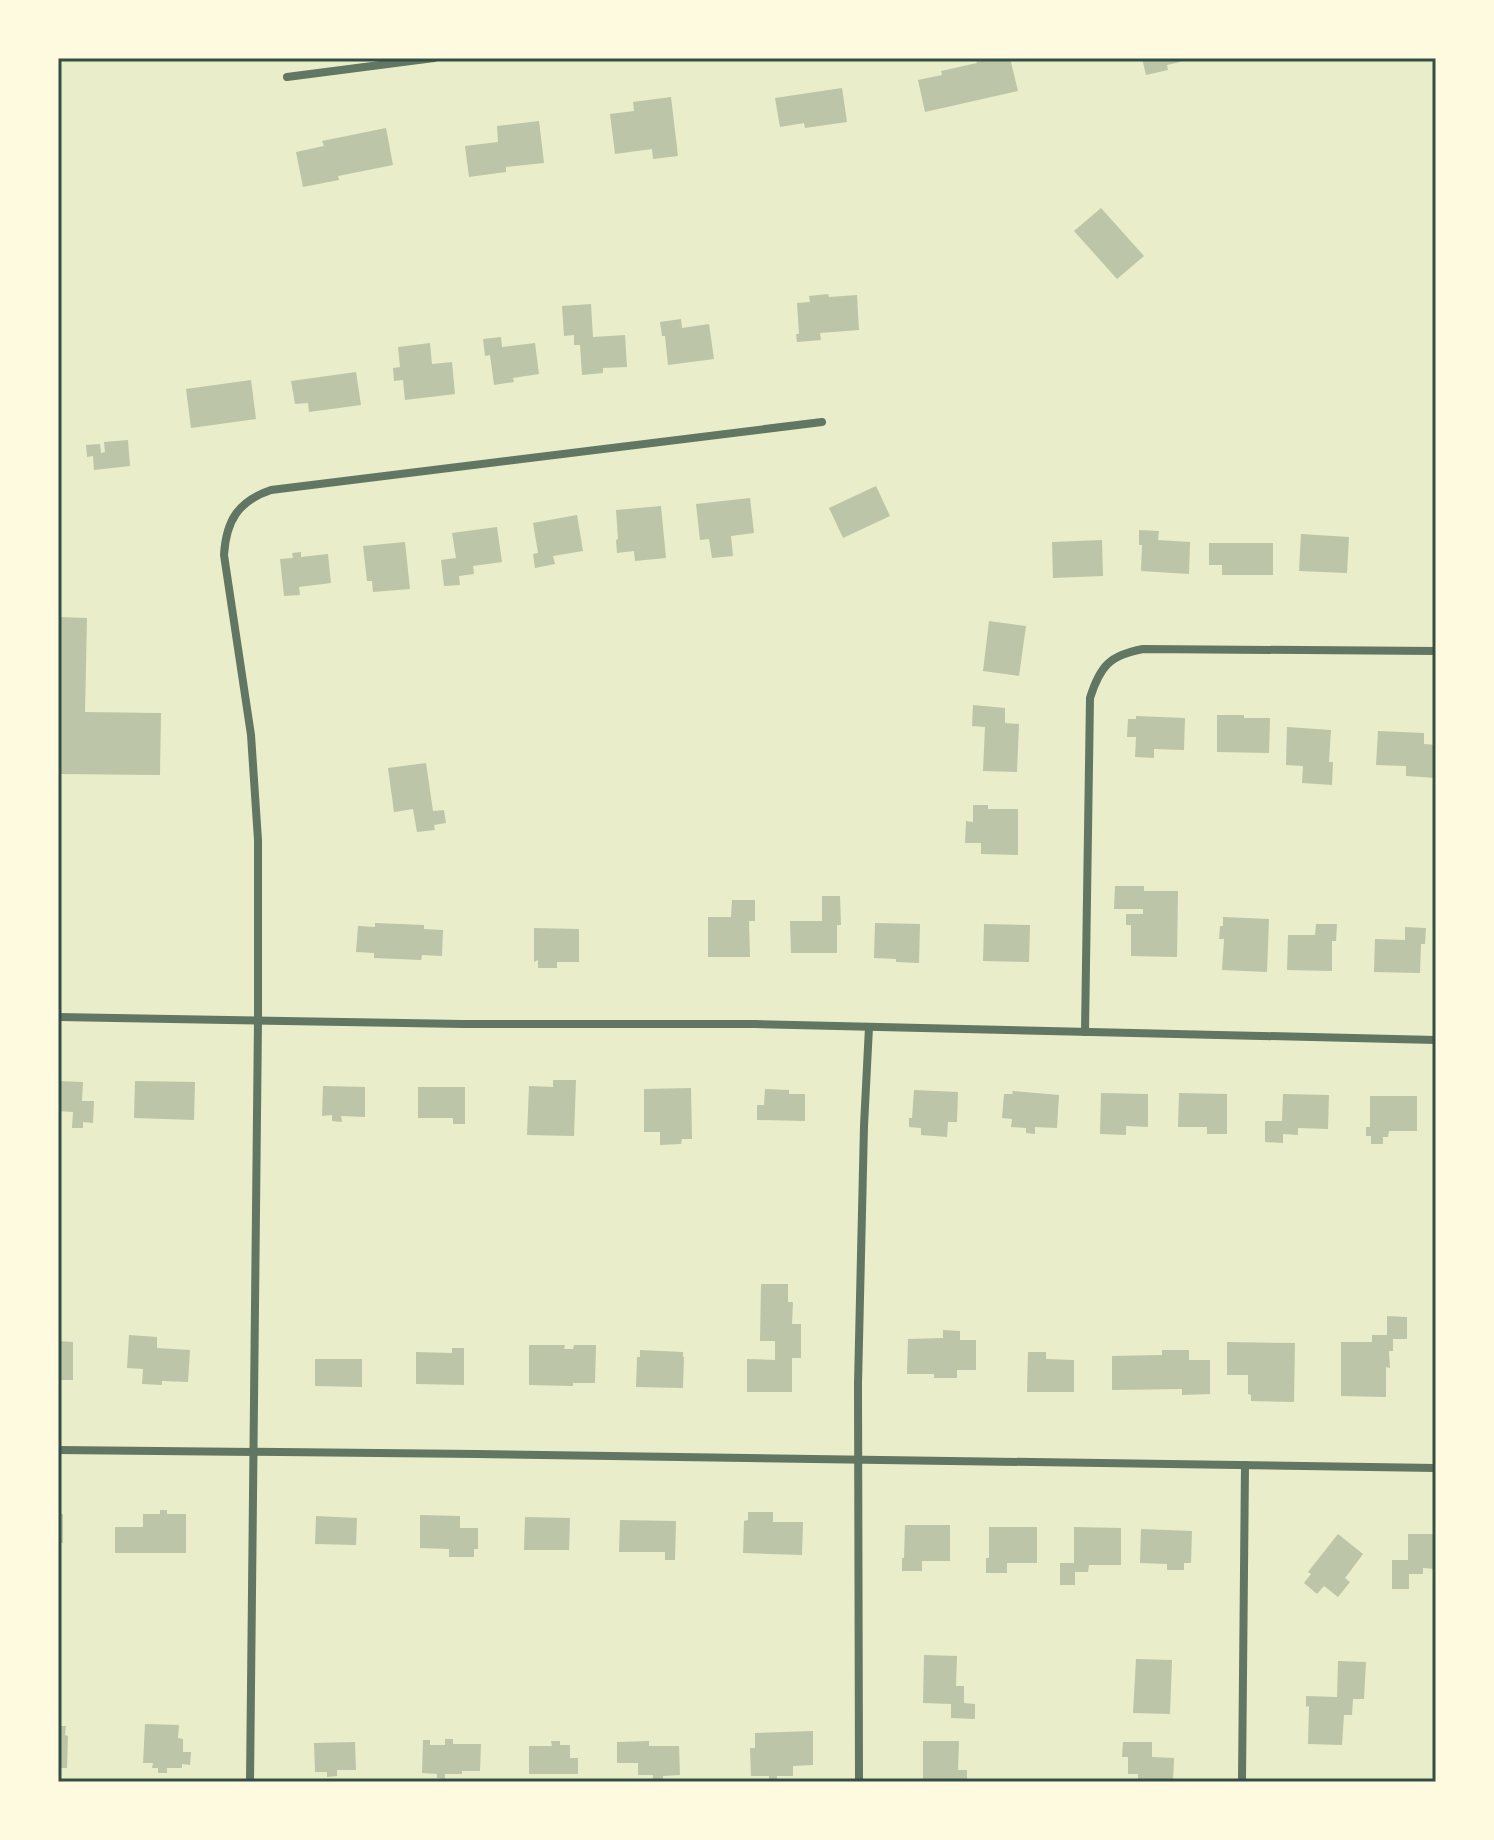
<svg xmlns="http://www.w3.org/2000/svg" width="1494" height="1840" viewBox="0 0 1494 1840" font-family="Spectral,serif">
<rect width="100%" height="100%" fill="#e9edc9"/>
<!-- building -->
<g fill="#bcc5a7">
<polygon points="975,58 1010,58 1018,91 925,112 918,80 942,75 941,71 977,63"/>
<polygon points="1142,58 1179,58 1180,62 1167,65 1168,70 1146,75"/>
<polygon points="842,88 847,122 805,128 804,123 780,127 775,98"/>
<polygon points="671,97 678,156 653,159 652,149 615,154 610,114 634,111 633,102"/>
<polygon points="539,121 544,163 506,167 506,172 469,177 465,146 498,142 497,126"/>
<polygon points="386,128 393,165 338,176 339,180 303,187 296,152 324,146 322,141"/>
<polygon points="1101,208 1144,256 1117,279 1074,231"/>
<polygon points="828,294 829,297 857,295 859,330 820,333 821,340 797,342 796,334 799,334 797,303 810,302 809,296"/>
<polygon points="591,304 593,337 625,335 627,367 603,368 603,373 582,375 580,345 574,345 574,335 564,336 562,306"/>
<polygon points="681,319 682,328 709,324 714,359 668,365 665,336 662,336 660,322"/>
<polygon points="501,337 502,347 535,343 539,374 513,378 514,382 494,385 490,355 485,356 483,339"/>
<polygon points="430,343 432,364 452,362 455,394 405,400 403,380 394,381 393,368 400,367 398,347"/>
<polygon points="356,372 361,405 309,412 308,403 295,404 291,381"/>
<polygon points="251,380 256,419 191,428 186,389"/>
<polygon points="128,440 130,466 94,470 93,456 87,457 86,445 100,444 101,453 105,452 104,442"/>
<polygon points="876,486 890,516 843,538 829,508"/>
<polygon points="750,498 754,533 731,536 733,556 712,558 709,539 700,540 696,504"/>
<polygon points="661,506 666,558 635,561 634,551 617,553 616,540 618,539 616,510"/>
<polygon points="577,515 583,551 553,556 555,564 535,568 533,554 538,553 533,523"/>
<polygon points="497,527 502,562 473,566 474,574 459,576 460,585 444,586 441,560 456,558 452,533"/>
<polygon points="1139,530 1159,531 1158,540 1190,542 1189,574 1141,571 1142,545 1139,545"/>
<polygon points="1301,534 1349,537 1347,573 1299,571"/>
<polygon points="1102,540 1103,576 1053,578 1052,542"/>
<polygon points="405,542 410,589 373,592 372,581 367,581 363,546"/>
<polygon points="1209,543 1273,543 1273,575 1222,575 1222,565 1209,565"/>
<polygon points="301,552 301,557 328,554 331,583 299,587 300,595 284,596 280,559 293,558 292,553"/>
<polygon points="58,617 87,618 85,712 161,713 160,775 58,774"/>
<polygon points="989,621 1026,626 1019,676 983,671"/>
<polygon points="973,705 1005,708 1005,723 1019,724 1017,772 983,771 985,727 972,726"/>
<polygon points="1217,715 1244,715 1244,718 1270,718 1269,753 1217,752"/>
<polygon points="1136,716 1185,718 1184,750 1154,749 1154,758 1135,757 1136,737 1127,737 1128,719 1136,719"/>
<polygon points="1287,727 1331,730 1329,762 1333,762 1332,785 1302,783 1303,766 1286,765"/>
<polygon points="1378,731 1424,733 1424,744 1436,745 1436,778 1406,776 1406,766 1376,765"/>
<polygon points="426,763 433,811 444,810 446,823 434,825 435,830 417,832 413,809 394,812 388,768"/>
<polygon points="973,805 988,805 988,809 1018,809 1018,855 981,854 981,843 965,843 966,821 973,822"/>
<polygon points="1115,886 1144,886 1144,891 1178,891 1177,957 1131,956 1131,925 1126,925 1126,914 1143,914 1143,909 1114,909"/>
<polygon points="822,896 840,896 841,925 837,925 837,953 791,953 790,921 822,921"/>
<polygon points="732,900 755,900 755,921 749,921 750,957 708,957 708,917 731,917"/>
<polygon points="1223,917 1269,919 1267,972 1222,970 1224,939 1219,939 1220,926 1223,926"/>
<polygon points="375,923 424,925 424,929 443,930 442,956 422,955 421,960 374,958 374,953 356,952 358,926 375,927"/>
<polygon points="875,923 920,924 919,963 896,962 896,959 874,958"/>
<polygon points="984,924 1030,925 1029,962 983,961"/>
<polygon points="1316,924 1337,924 1336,941 1332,941 1332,971 1287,970 1288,935 1315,935"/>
<polygon points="1405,927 1426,928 1425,944 1421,944 1420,973 1374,972 1375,939 1405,940"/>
<polygon points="534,928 579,929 579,962 557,962 557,968 538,968 538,960 534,962"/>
<polygon points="553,1080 576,1080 574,1136 527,1135 529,1086 553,1087"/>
<polygon points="58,1081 83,1082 82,1101 94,1101 93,1123 83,1122 83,1128 72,1128 73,1112 58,1111"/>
<polygon points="135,1081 195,1082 194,1120 134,1118"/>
<polygon points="323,1086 365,1087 365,1117 341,1116 342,1122 332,1121 332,1115 322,1116"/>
<polygon points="418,1087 465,1087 465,1124 453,1124 453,1118 418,1118"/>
<polygon points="691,1088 692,1139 682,1139 681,1144 660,1145 660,1132 644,1132 644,1089"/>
<polygon points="765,1089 789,1090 789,1094 805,1094 805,1121 757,1120 757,1105 764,1105"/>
<polygon points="914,1090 958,1092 957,1122 948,1122 947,1137 921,1135 921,1128 909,1127 909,1118 912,1118"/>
<polygon points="1012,1091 1059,1095 1057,1128 1035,1127 1035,1134 1026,1133 1026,1128 1011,1127 1012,1119 1002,1118 1004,1094 1013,1094"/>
<polygon points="1101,1093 1148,1094 1148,1127 1126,1126 1126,1135 1100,1134"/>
<polygon points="1179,1093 1227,1094 1227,1134 1207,1134 1207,1127 1178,1127"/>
<polygon points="1283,1094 1329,1095 1328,1129 1298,1128 1298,1135 1283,1134 1283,1143 1265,1142 1265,1121 1282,1121"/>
<polygon points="1370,1096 1417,1096 1417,1131 1389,1131 1388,1137 1383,1137 1383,1144 1371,1144 1371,1136 1366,1136 1366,1127 1370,1127"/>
<polygon points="761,1284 788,1284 788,1302 793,1302 792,1324 801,1324 801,1358 792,1358 792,1392 747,1392 747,1359 775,1360 775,1341 760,1341"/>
<polygon points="1387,1316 1407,1317 1407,1339 1393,1339 1393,1351 1389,1351 1390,1368 1386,1367 1386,1397 1341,1396 1341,1342 1372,1342 1372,1335 1387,1335"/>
<polygon points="943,1330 960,1331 960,1340 976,1340 976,1370 957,1370 957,1378 934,1378 934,1374 907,1374 908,1339 943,1338"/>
<polygon points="129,1335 157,1337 157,1348 190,1350 188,1382 162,1381 162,1385 142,1384 143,1369 127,1368"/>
<polygon points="58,1341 73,1342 73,1380 58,1380"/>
<polygon points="1227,1342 1295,1343 1294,1402 1251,1401 1251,1395 1248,1394 1248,1375 1227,1375"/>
<polygon points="529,1345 565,1345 564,1349 573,1349 574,1345 596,1345 595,1383 573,1383 573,1386 529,1385"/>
<polygon points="452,1348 464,1348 464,1385 416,1384 416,1352 452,1353"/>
<polygon points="640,1350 683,1352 683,1357 684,1357 683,1388 636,1387 637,1357 640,1357"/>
<polygon points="1162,1350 1189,1350 1189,1360 1210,1360 1210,1394 1182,1395 1182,1389 1112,1390 1112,1356 1162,1355"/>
<polygon points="1028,1352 1046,1352 1046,1359 1074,1360 1074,1392 1027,1392"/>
<polygon points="315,1359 362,1359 362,1387 315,1386"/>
<polygon points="160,1510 167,1510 167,1514 186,1514 186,1553 115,1553 115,1527 143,1527 143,1514 160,1514"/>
<polygon points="748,1512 773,1512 773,1522 803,1522 802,1555 743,1553 744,1521 748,1520"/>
<polygon points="58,1514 63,1514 63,1543 58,1542"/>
<polygon points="420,1515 460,1516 460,1528 478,1528 478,1549 474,1549 474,1557 449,1557 449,1549 420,1548"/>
<polygon points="316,1516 357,1518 356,1545 315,1544"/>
<polygon points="525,1517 570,1518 569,1550 524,1550"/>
<polygon points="620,1520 676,1521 675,1560 665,1560 665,1552 619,1552"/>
<polygon points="905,1525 950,1525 950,1561 922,1561 922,1571 902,1571 902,1558 904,1558"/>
<polygon points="989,1527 1037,1527 1037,1563 1007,1563 1007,1573 986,1573 986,1558 989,1558"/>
<polygon points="1074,1527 1121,1528 1121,1565 1089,1565 1088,1572 1075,1572 1075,1585 1060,1585 1060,1563 1074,1563"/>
<polygon points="1141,1529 1192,1531 1191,1563 1184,1563 1184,1570 1167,1570 1167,1564 1140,1563"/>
<polygon points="1338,1534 1363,1554 1345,1578 1350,1582 1338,1597 1324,1586 1317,1594 1304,1583 1311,1574 1308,1572"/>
<polygon points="1408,1534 1436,1534 1436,1569 1423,1568 1423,1574 1409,1574 1409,1589 1392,1589 1392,1560 1408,1560"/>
<polygon points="924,1655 957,1656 956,1686 964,1686 964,1703 975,1704 975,1719 951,1718 951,1704 923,1703"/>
<polygon points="1136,1659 1172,1660 1170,1714 1133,1713"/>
<polygon points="1338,1661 1366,1662 1364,1699 1353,1699 1352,1715 1344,1715 1342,1745 1308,1744 1309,1706 1306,1707 1306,1696 1337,1697"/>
<polygon points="145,1724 179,1725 178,1738 183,1739 183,1752 191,1752 190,1765 182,1764 182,1768 167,1768 167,1773 158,1773 158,1768 152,1768 153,1763 143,1763"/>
<polygon points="58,1726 66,1726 65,1735 68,1736 67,1768 58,1768"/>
<polygon points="813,1731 813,1765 793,1766 793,1776 777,1776 777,1781 769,1781 769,1776 751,1776 750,1748 755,1748 755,1733"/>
<polygon points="445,1739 453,1739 453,1744 481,1744 480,1771 462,1771 462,1774 445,1774 445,1779 437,1778 437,1774 422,1773 423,1740 430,1740 430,1745 445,1745"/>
<polygon points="551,1741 560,1741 560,1745 570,1745 570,1758 578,1758 578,1774 529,1774 529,1746 552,1746"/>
<polygon points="649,1741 649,1746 679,1746 680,1775 663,1776 663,1779 653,1779 653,1775 638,1775 638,1763 617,1763 617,1742"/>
<polygon points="923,1741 959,1741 958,1770 967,1770 967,1782 923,1782"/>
<polygon points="355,1742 356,1770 337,1770 337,1776 327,1777 327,1772 315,1772 314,1743"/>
<polygon points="1123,1742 1152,1742 1152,1757 1174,1758 1173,1782 1138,1782 1138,1774 1128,1774 1128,1757 1122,1757"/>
</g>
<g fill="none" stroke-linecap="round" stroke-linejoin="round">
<!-- minor -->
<g stroke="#617663" stroke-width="8">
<polyline points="287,77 434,58"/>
<polyline points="58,1017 463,1024 755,1024 1436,1040"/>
<path d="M1085,1032L1090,698C1100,666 1110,655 1143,649L1436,651"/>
<polyline points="58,1450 477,1454 1436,1468"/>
<path d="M250,1782L258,1020V840L251,735L224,555C226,521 238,501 271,490L822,422"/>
<polyline points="859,1782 858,1384 864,1126 869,1027"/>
<polyline points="1242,1782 1245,1465"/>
</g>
</g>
<!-- border -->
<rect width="1494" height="1840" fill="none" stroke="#fefae0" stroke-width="120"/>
<rect x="60" y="60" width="1374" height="1720" fill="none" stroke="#344e41" stroke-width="3"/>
</svg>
